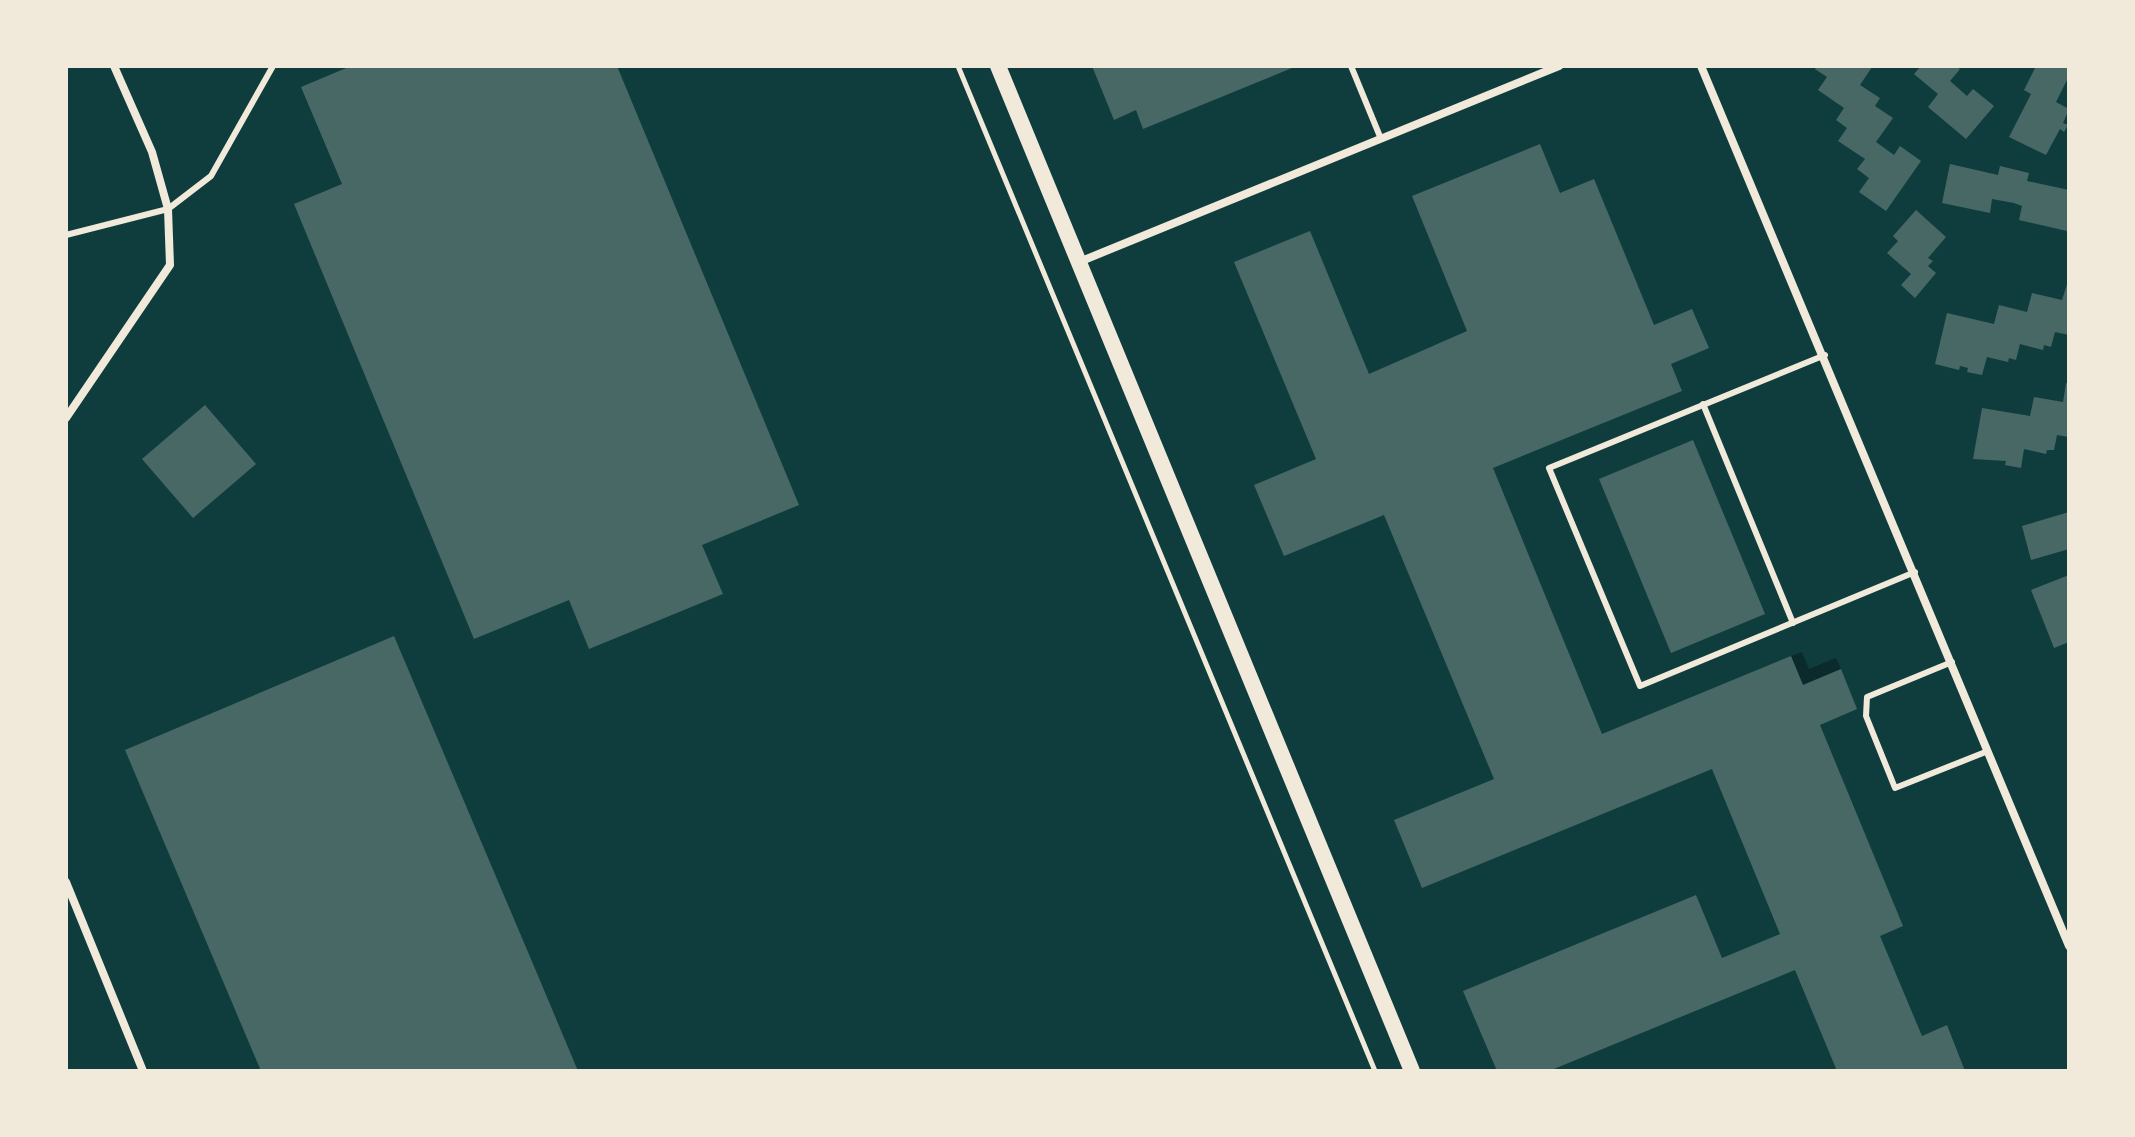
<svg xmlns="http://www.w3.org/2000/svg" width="2135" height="1137" viewBox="0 0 2135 1137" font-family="Overpass,sans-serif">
<rect width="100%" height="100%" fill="#0f3d3e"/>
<!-- water -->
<polygon fill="#0a2a2b" points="1802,652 1809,669 1836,658 1841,669 1803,685 1791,656"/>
<!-- building -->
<g fill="#486865">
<polygon points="351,66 617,66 799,505 702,545 723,594 589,649 569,600 474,639 294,204 342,184 301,87"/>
<polygon points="1092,66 1297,66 1143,129 1136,110 1114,120"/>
<polygon points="1817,66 1872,67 1860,85 1880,98 1875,106 1893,118 1876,142 1894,155 1900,146 1921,161 1886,211 1859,192 1869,178 1857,169 1865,159 1838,141 1847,128 1836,120 1844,108 1818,90 1827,77 1815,69"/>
<polygon points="1921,66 1955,66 1960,69 1950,81 1967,96 1973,89 1994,106 1966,139 1928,107 1938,94 1914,74"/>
<polygon points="2036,66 2069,66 2069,76 2056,102 2069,109 2063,123 2068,125 2064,132 2060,129 2046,155 2009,137 2031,94 2024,90"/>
<polygon points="1540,144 1560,193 1594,179 1654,325 1692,309 1709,348 1671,364 1682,391 1493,468 1602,734 1791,656 1803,685 1841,669 1857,709 1820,725 1903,926 1880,936 1922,1036 1947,1025 1965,1071 1837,1071 1795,970 1549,1071 1497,1071 1463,991 1696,895 1722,958 1780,934 1712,769 1422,888 1394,820 1494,779 1384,515 1284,556 1254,485 1316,459 1234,262 1310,231 1369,374 1467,331 1412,196"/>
<polygon points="1950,164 1998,175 2000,166 2029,173 2027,181 2069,190 2067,231 2019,220 2022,206 2014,203 1992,199 1990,213 1942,203"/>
<polygon points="1916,210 1946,237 1928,258 1933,261 1928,266 1936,273 1915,298 1901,285 1911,274 1887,253 1898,241 1893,236"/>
<polygon points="2069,278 2069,335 2055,332 2051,347 2044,345 2043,350 2020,344 2016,360 2009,358 2008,362 1987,357 1982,375 1967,372 1968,368 1960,366 1959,370 1935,364 1947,313 1994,324 1999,305 2027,312 2032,293 2062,300"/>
<polygon points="2066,383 2069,384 2069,437 2057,435 2054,450 2047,450 2046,454 2024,449 2021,468 2005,465 2006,461 1973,459 1982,408 2030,416 2034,397 2063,402"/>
<polygon points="205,405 256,464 193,518 142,459"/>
<polygon points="1693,440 1765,614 1671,653 1599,479"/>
<polygon points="2069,512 2069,549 2031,560 2022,526"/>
<polygon points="2069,575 2069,642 2054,648 2031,590"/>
<polygon points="394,636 536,971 578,1071 261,1071 125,750"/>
</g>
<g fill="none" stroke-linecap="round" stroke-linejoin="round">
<!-- path -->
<polyline stroke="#f1e9da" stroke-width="5" points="958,66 1375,1071"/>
<!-- service -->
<g stroke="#f1e9da" stroke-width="6">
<polyline points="1351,66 1381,139"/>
<polyline points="66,235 168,209 211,176 273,66"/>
<polyline points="1825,355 1549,468 1640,686 1915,572"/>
<polyline points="1703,404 1793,623"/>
<polyline points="1952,662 1867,697 1866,716 1895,788 1988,751"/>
</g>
<!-- minor -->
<g stroke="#f1e9da" stroke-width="8">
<polyline points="1701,66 2069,946"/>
<polyline points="1079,262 1559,66"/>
<polyline points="66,418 170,265 168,209 152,152 114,66"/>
<polyline points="66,882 143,1071"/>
</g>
<!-- secondary -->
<polyline stroke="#f1e9da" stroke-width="16" points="998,66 1412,1071"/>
</g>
<!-- border -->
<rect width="2135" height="1137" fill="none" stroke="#f1e9da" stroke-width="136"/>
</svg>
